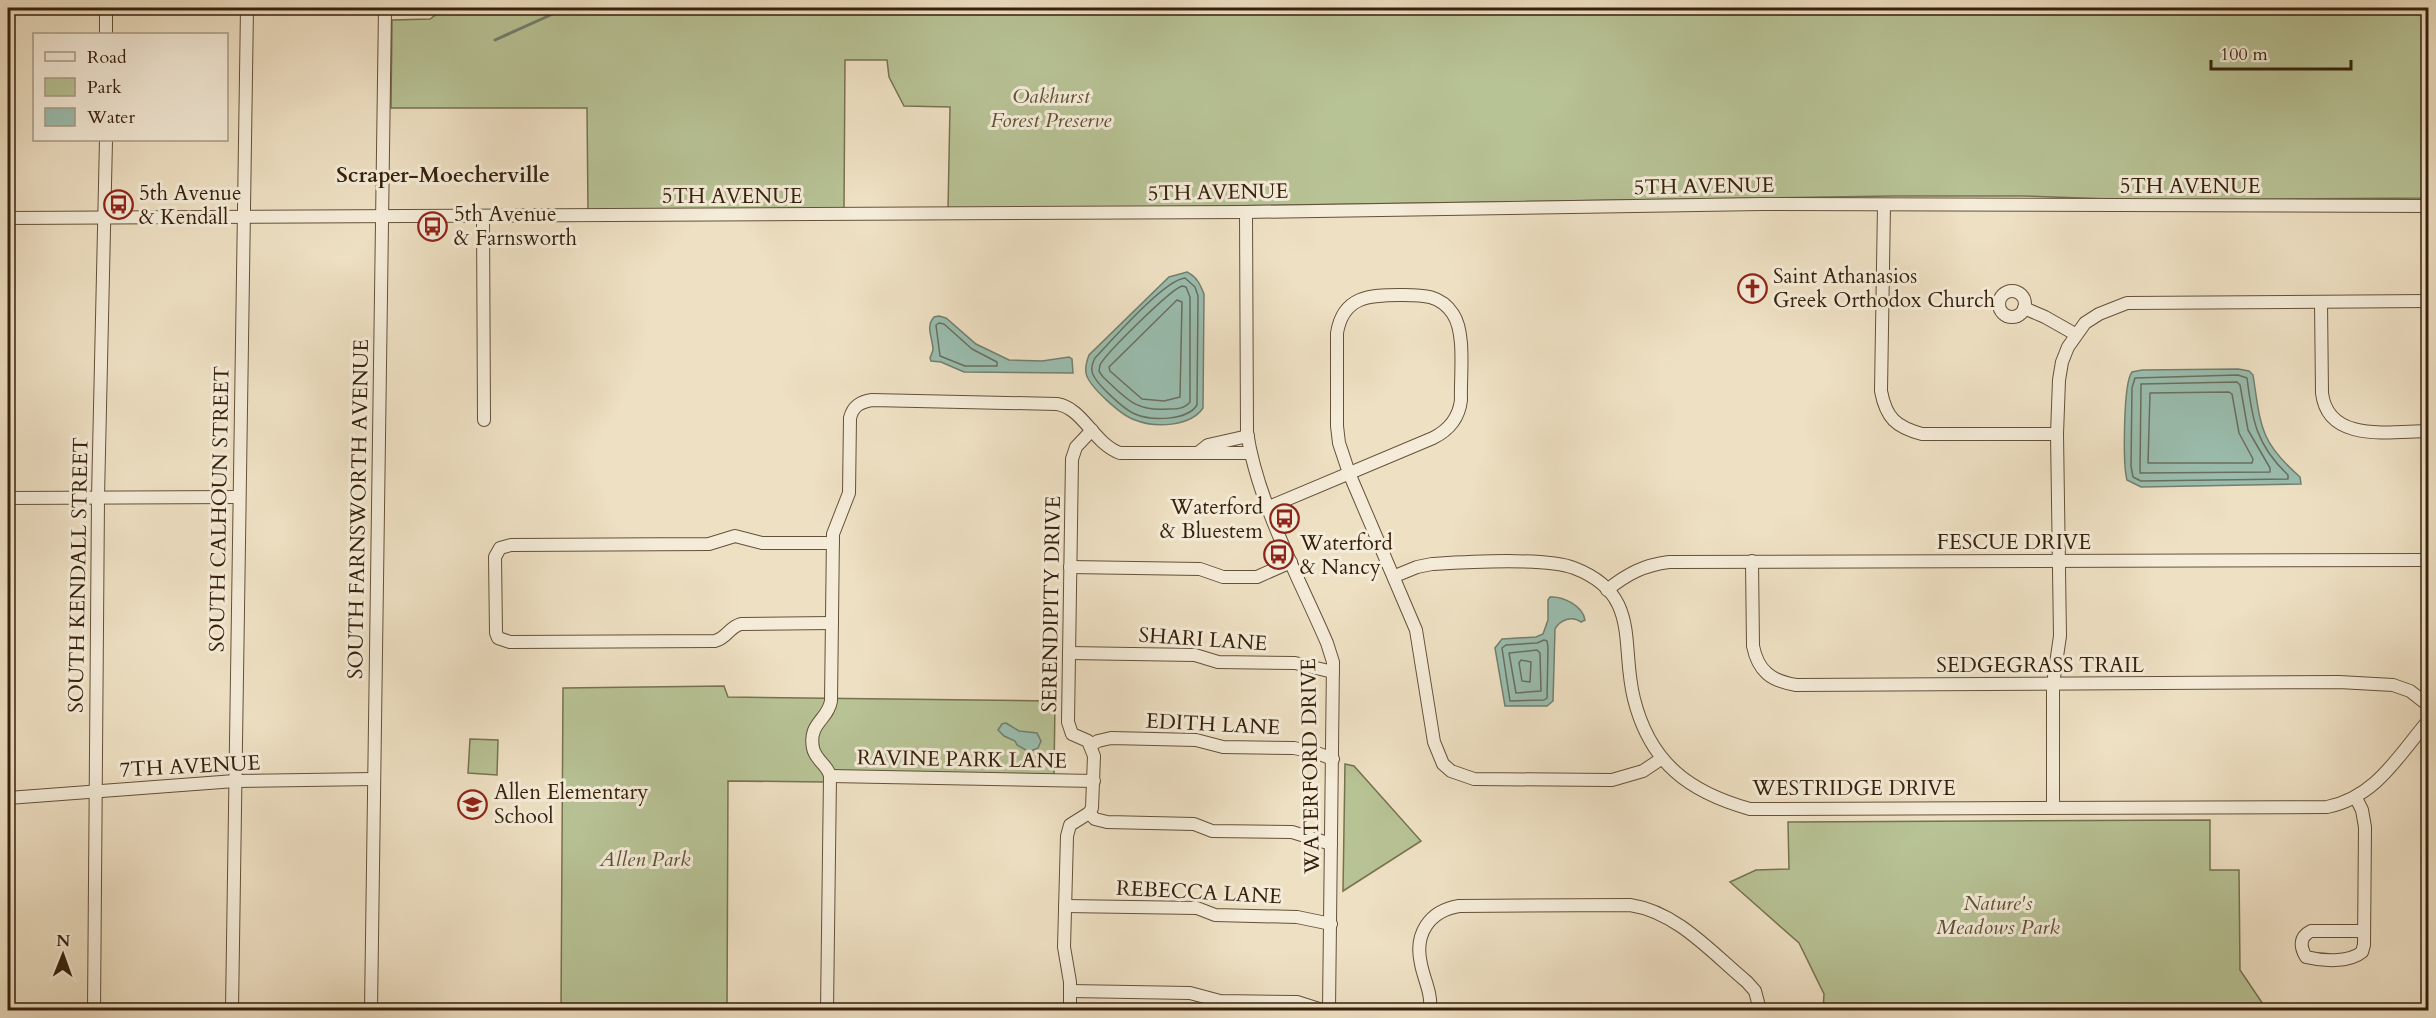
<svg xmlns="http://www.w3.org/2000/svg" width="2436" height="1018" viewBox="0 0 2436 1018" font-family="Cardo,serif">
<rect width="100%" height="100%" fill="#eee0c3"/>
<filter id="stains"><feTurbulence type="fractalNoise" baseFrequency=".00333" numOctaves="4"/><feColorMatrix values="0 0 0 0 .2 0 0 0 0 .09 0 0 0 0 .02 0 0 0 .5 -.17"/></filter>
<radialGradient id="worn" r=".72"><stop offset=".6" stop-color="#630" stop-opacity="0"/><stop offset="1" stop-color="#630" stop-opacity=".3"/></radialGradient>
<!-- green -->
<g fill="#b7c295" stroke="#767250" stroke-width="1.5">
<polygon points="445,8 2428,8 2428,198 2136,200 2024,196 1893,196 948,210 950,107 904,106 889,77 887,60 845,60 844,210 588,212 587,108 391,108 392,20 430,19"/>
<polygon points="724,686 728,697 1055,701 1054,775 825,771 824,782 728,781 727,1010 561,1010 563,688"/>
<polygon points="470,739 498,740 497,775 468,773"/>
<polygon points="1345,764 1354,766 1421,841 1343,891"/>
<polygon points="2210,820 2210,870 2239,870 2240,970 2267,1010 1823,1010 1824,994 1799,943 1730,882 1756,870 1789,869 1788,822"/>
</g>
<!-- water -->
<g fill="#9abdaf" stroke="#727f6e" stroke-width="1.5">
<path d="M1187,272C1197,277 1200,284 1204,294L1203,408C1190,427 1155,428 1135,420C1122,416 1088,386 1086,373C1085,366 1087,360 1089,355L1169,277Z"/>
<path d="M939,316L946,318L976,344L1009,360L1042,361L1069,357L1072,359L1073,373L964,372L941,362L931,361L930,358L933,350C933,338 925,327 934,317Z"/>
<path d="M2238,369L2249,371L2253,375C2261,426 2259,441 2300,477L2301,484L2141,487L2127,480C2123,466 2123,383 2132,372L2142,370Z"/>
<path d="M1550,597C1563,596 1583,606 1585,620L1581,622C1572,615 1560,620 1555,629L1553,701L1547,706H1505L1495,648L1502,639L1536,637L1543,634L1548,620V600Z"/>
<polygon points="1006,723 1019,731 1037,733 1041,741 1038,748 1029,752 1017,745 1015,741 1004,736 998,730 1002,724"/>
</g>
<g fill="none" stroke-linecap="round" stroke-linejoin="round">
<!-- shore -->
<g stroke="#686f5e" stroke-width="1.5">
<path d="M1185,278L1195,287L1198,296L1197,405C1187,421 1151,421 1135,414C1125,410 1093,382 1092,371C1091,367 1093,362 1095,358C1112,340 1164,280 1185,278Z"/>
<path d="M1182,286L1186,287L1190,297V402C1184,409 1177,409 1168,409C1135,412 1126,398 1103,377L1099,371L1100,365C1106,353 1170,290 1182,286Z"/>
<polygon points="1177,300 1182,302 1180,397 1164,401 1142,399 1110,371 1109,367"/>
<polygon points="939,323 944,324 972,349 997,362 997,366 965,366 940,356 936,325"/>
<path d="M2238,375L2247,378C2252,419 2256,445 2288,475V479L2141,481L2133,477L2131,466L2132,388L2135,378Z"/>
<polygon points="2237,382 2240,385 2248,430 2270,468 2270,472 2140,473 2141,384"/>
<polygon points="2229,392 2232,394 2239,433 2253,459 2252,463 2148,463 2150,393"/>
<polygon points="1544,640 1547,641 1548,647 1547,698 1544,700 1510,701 1502,648 1506,645 1537,643"/>
<polygon points="1537,650 1540,653 1541,691 1516,693 1509,653"/>
<polygon points="1521,660 1531,662 1530,682 1522,681 1519,663"/>
</g>
<!-- stream -->
<polyline stroke="#727f6e" stroke-width="3" points="495,40 566,8"/>
<defs>
<g id="minor">
<polyline points="106,34 106,8"/>
<path d="M1884,205L1881,391C1886,418 1896,427 1922,434H2057"/>
<path d="M1246,212L1247,432C1257,501 1299,578 1327,643L1333,662L1329,1010"/>
<polyline points="483,217 484,420"/>
<polyline points="8,218 1246,212 1762,204 2428,206"/>
<circle cx="2012" cy="304" r="13"/>
<path d="M2321,302L2322,393C2328,444 2392,431 2428,431"/>
<polyline points="2024,308 2045,317 2075,334"/>
<polyline points="1198,453 1208,445 1248,436"/>
<polyline points="8,498 239,497"/>
<path d="M1269,507L1433,438C1449,430 1459,418 1461,400C1460,377 1466,333 1453,314C1440,294 1421,295 1400,295C1370,295 1343,296 1337,333V426L1339,443L1349,473L1416,630L1434,742L1443,764L1451,771L1474,779L1612,780L1643,771L1661,759"/>
<path d="M1752,561L1753,646C1758,671 1771,681 1796,685L2339,682L2393,685L2410,691L2428,705"/>
<polyline points="1070,567 1200,569 1223,577 1257,577 1291,562"/>
<path d="M1395,576L1417,567L1432,564C1465,562 1545,557 1574,568C1642,594 1620,645 1634,699C1650,763 1689,792 1750,809L2327,807C2376,797 2398,756 2428,721"/>
<path d="M1607,590C1627,574 1644,565 1669,562L2428,560"/>
<path d="M832,623L741,624C729,627 727,638 715,641L510,642L498,638L496,633L495,557L500,548L511,545L709,544L735,536L762,543H833"/>
<polyline points="1069,653 1195,655 1218,662 1295,663 1333,672"/>
<polyline points="1091,745 1098,741 1111,738 1196,740 1223,747 1294,748 1314,752 1333,759"/>
<polyline points="830,776 1094,781"/>
<polyline points="8,798 235,781 374,779"/>
<path d="M2356,798L2362,810L2365,827L2364,945L2362,952C2349,963 2322,961 2306,957C2300,947 2299,937 2311,931H2364"/>
<polyline points="2053,807 2053,684 2060,636 2057,434 2059,380 2062,362 2068,347 2085,323 2099,314 2127,303 2428,301"/>
<polyline points="1089,813 1095,819 1107,822 1194,824 1212,831 1292,832 1331,844"/>
<polyline points="1065,906 1197,908 1215,915 1297,917 1331,924"/>
<polyline points="1070,991 1190,993 1220,1001 1297,1002 1322,1010"/>
<polyline points="94,1010 98,497 106,140"/>
<polyline points="232,1010 247,8"/>
<polyline points="371,1010 385,8"/>
<path d="M827,1010L830,776C828,765 815,760 813,748C808,723 828,720 831,701L833,534L849,493L850,418C853,406 860,402 872,400L1057,404C1083,408 1094,444 1120,453H1250"/>
<polyline points="1070,1010 1070,982 1064,947 1067,836 1070,825 1089,813 1092,808 1094,756 1088,741 1072,734 1068,722 1072,459 1076,447 1092,430"/>
<path d="M1430,1010C1432,993 1424,980 1421,964C1414,934 1429,911 1459,906L1630,905C1677,912 1711,952 1747,982L1755,991L1760,1010"/>
</g>
</defs>
<!-- minor casing -->
<use href="#minor" stroke="#64513a" stroke-width="14"/>
<!-- minor -->
<use href="#minor" stroke="#f4ebd8" stroke-width="12"/>
</g>
<!-- icons -->
<defs>
<symbol id="bus-ring" viewBox="-11 -11 22 22"><circle r="9.5" fill="#f4ebd8" stroke="#8f2418" stroke-width="1.5"/><path d="M-5-6H5V4H4V6H2V4H-2V6H-4V4H-5ZM-3.5-4V0h7V-4ZM-3.5 1.2v1.5H-2V1.2ZM2 1.2v1.5H3.5V1.2Z" fill="#8f2418"/></symbol>
<symbol id="church-ring" viewBox="-11 -11 22 22"><circle r="9.5" fill="#f4ebd8" stroke="#8f2418" stroke-width="1.5"/><path d="M-1.2-6h2.4v3.5h3.3v2.4h-3.3V6h-2.4V-.1h-3.3v-2.4h3.3Z" fill="#8f2418"/></symbol>
<symbol id="school-ring" viewBox="-11 -11 22 22"><circle r="9.5" fill="#f4ebd8" stroke="#8f2418" stroke-width="1.5"/><path d="M0-5L7-2L0 1L-7-2ZM-4 1L0 2.5L4 1V4Q0 6-4 4Z" fill="#8f2418"/></symbol>
</defs>
<g fill-rule="evenodd">
<use href="#bus-ring" x="102" y="188" width="33" height="33"/>
<use href="#bus-ring" x="416" y="210" width="33" height="33"/>
<use href="#church-ring" x="1736" y="272" width="33" height="33"/>
<use href="#bus-ring" x="1268" y="502" width="33" height="33"/>
<use href="#bus-ring" x="1262" y="538" width="33" height="33"/>
<use href="#school-ring" x="456" y="788" width="33" height="33"/>
</g>
<g text-anchor="middle" stroke-width="6" stroke-linejoin="round" paint-order="stroke">
<!-- park labels -->
<g font-size="21" font-style="italic" fill="#5d5135" stroke="#f4ebd8">
<text x="1051" y="103">Oakhurst<tspan x="1051" dy="24">Forest Preserve</tspan></text>
<text x="645" y="866">Allen Park</text>
<text x="1998" y="910">Nature's<tspan x="1998" dy="24">Meadows Park</tspan></text>
</g>
<!-- street labels -->
<g font-size="21" fill="#36210c" stroke="#f4ebd8">
<text transform="translate(1704 186) rotate(-1)" y="7">5TH AVENUE</text>
<text x="2190" y="193">5TH AVENUE</text>
<text transform="translate(1218 192) rotate(-1)" y="7">5TH AVENUE</text>
<text x="732" y="203">5TH AVENUE</text>
<text transform="translate(219 509) rotate(-89)" y="7">SOUTH CALHOUN STREET</text>
<text transform="translate(358 509) rotate(-89)" y="7">SOUTH FARNSWORTH AVENUE</text>
<text x="2014" y="549">FESCUE DRIVE</text>
<text transform="translate(78 575) rotate(-89)" y="7">SOUTH KENDALL STREET</text>
<text transform="translate(1051 604) rotate(-89)" y="7">SERENDIPITY DRIVE</text>
<text transform="translate(1203 639) rotate(4)" y="7">SHARI LANE</text>
<text x="2040" y="672">SEDGEGRASS TRAIL</text>
<text transform="translate(1213 724) rotate(3)" y="7">EDITH LANE</text>
<text transform="translate(962 759) rotate(1)" y="7">RAVINE PARK LANE</text>
<text transform="translate(190 766) rotate(-3)" y="7">7TH AVENUE</text>
<text transform="translate(1310 766) rotate(-91)" y="7">WATERFORD DRIVE</text>
<text x="1854" y="795">WESTRIDGE DRIVE</text>
<text transform="translate(1199 892) rotate(3)" y="7">REBECCA LANE</text>
</g>
<!-- poi labels -->
<g font-size="21" fill="#36210c" stroke="#f4ebd8" text-anchor="start">
<text x="139" y="200">5th Avenue<tspan x="139" dy="24">&amp; Kendall</tspan></text>
<text x="454" y="221">5th Avenue<tspan x="454" dy="24">&amp; Farnsworth</tspan></text>
<text x="1773" y="283">Saint Athanasios<tspan x="1773" dy="24">Greek Orthodox Church</tspan></text>
<text x="1263" y="514" text-anchor="end">Waterford<tspan x="1263" dy="24">&amp; Bluestem</tspan></text>
<text x="1300" y="550">Waterford<tspan x="1300" dy="24">&amp; Nancy</tspan></text>
<text x="494" y="799">Allen Elementary<tspan x="494" dy="24">School</tspan></text>
</g>
<!-- neighbourhood labels -->
<g font-size="22" font-weight="bold" fill="#36210c" stroke="#f4ebd8">
<text x="443" y="182">Scraper-Moecherville</text>
</g>
</g>
<!-- margin -->
<rect width="2436" height="1018" fill="none" stroke="#eee0c3" stroke-width="30"/>
<rect x="9" y="9" width="2418" height="1000" fill="none" stroke="#36210c" stroke-width="3"/>
<rect x="15" y="15" width="2406" height="988" fill="none" stroke="#36210c" stroke-width="1.5"/>
<!-- legend -->
<rect x="33" y="33" width="195" height="108" fill="#f4ebd8" stroke="#a89a86" stroke-width="1.5"/>
<rect x="45" y="52" width="30" height="9" fill="#f4ebd8" stroke="#a89a86" stroke-width="1.5"/>
<text x="87" y="63" font-size="18" fill="#36210c">Road</text>
<rect x="45" y="78" width="30" height="18" fill="#b7c295" stroke="#a89a86" stroke-width="1.5"/>
<text x="87" y="93" font-size="18" fill="#36210c">Park</text>
<rect x="45" y="108" width="30" height="18" fill="#9abdaf" stroke="#a89a86" stroke-width="1.5"/>
<text x="87" y="123" font-size="18" fill="#36210c">Water</text>
<!-- north arrow -->
<g transform="translate(63 955) rotate(1)" stroke="#f4ebd8" stroke-width="4.5" paint-order="stroke">
<path d="M0-4.5L10 22L0 15L-10 22Z" fill="#36210c"/>
<text y="-9" font-size="16" font-weight="bold" text-anchor="middle" fill="#36210c">N</text>
</g>
<!-- scale -->
<path d="M2211 60v9h140v-9" fill="none" stroke="#36210c" stroke-width="3"/>
<text x="2220" y="60" font-size="18" fill="#36210c" stroke="#f4ebd8" stroke-width="4.5" paint-order="stroke">100 m</text>
<rect width="100%" height="100%" filter="url(#stains)"/>
<rect width="100%" height="100%" fill="url(#worn)"/>
</svg>
